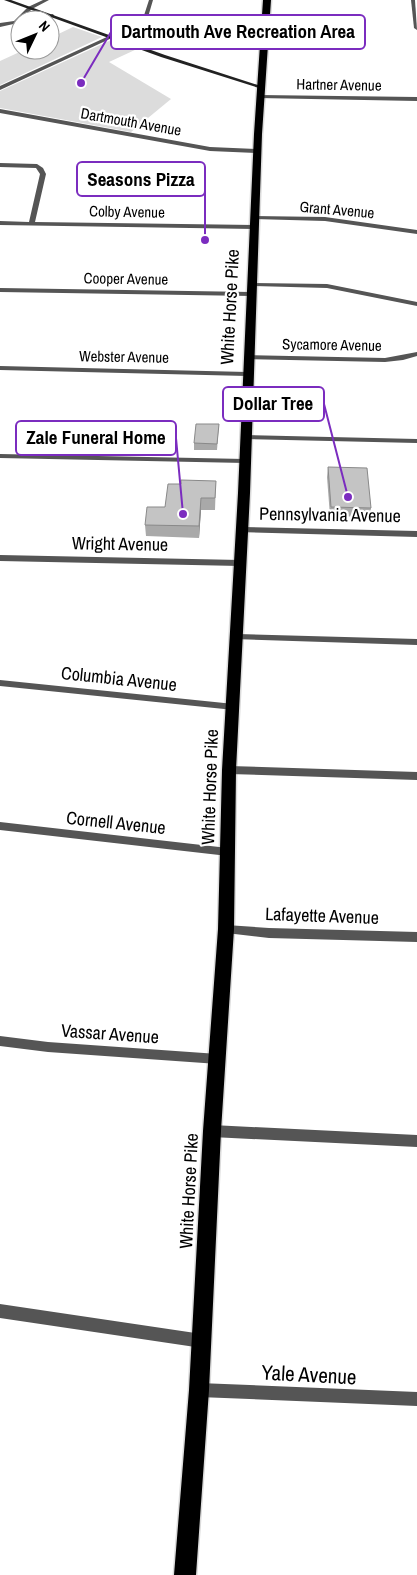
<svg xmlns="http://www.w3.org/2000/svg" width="417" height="1575" viewBox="0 0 417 1575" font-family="'Archivo Narrow',sans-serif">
<rect width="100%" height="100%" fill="#fff"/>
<!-- green -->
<g fill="#dcdcdc">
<polygon points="73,27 102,37 0,85 0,61 24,50 50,50 50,38"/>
<polygon points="111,40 137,49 109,62 171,99 131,132 0,108 0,91"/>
</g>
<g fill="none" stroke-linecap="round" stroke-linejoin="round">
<defs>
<polygon id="highway" points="263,0 271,0 262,134 250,493 236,770 234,929 221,1131 209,1390 196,1575 174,1575 189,1390 203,1131 218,929 222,770 238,493 254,134"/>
</defs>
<!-- highway casing -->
<use href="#highway" stroke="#dbdbdb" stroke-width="3"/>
<!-- street -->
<g fill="#555" fill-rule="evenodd">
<polygon points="43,0 49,0 32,9 18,23 0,27 0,23 14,21 28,7"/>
<polygon points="149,0 153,0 141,41 135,47 131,47 130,46 136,40"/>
<polygon points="411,0 415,0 417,30 414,28"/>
<polygon points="53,14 55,17 23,20 26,18"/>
<polygon points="109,36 114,37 0,90 0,86"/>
<polygon points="260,95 417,97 417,101 258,98 258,96"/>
<polygon points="0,109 210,147 258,149 261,151 258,153 210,151 0,113"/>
<polygon points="0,163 37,164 43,168 46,174 35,222 254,225 257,227 254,229 0,225 0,221 29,222 40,174 36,168 0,167"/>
<polygon points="254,216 325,217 417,230 417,234 325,221 252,219 251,218"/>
<polygon points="252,283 327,284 417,302 417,306 327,288 250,286 250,284"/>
<polygon points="0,288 251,292 254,294 251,296 0,292"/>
<polygon points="417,352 417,356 403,360 385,362 248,359 244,357 248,355 385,358"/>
<polygon points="0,366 247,372 251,374 247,376 0,370"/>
<polygon points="242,435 417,439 417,443 245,439 242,439"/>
<polygon points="0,454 245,459 249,461 245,463 0,458"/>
<polygon points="241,527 417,531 417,537 238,532 238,528"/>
<polygon points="0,555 240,560 244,563 240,566 0,561"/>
<polygon points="237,634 417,639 417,645 234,639 232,637"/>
<polygon points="0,680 234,704 239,707 234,710 0,686"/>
<polygon points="229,766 417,772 417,780 229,774 224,770"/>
<polygon points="0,822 228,848 232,849 233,852 232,855 228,856 0,830"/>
<polygon points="226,925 269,928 417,932 417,942 269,938 226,933 222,932 221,929 222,926"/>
<polygon points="0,1036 48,1042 218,1054 222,1055 224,1059 222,1063 218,1064 48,1052 0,1046"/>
<polygon points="212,1125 417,1135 417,1147 212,1137 208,1135 206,1131 208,1127"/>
<polygon points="0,1304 202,1334 207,1336 209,1341 207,1346 202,1348 0,1318"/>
<polygon points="199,1383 417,1392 417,1406 199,1397 194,1395 192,1390 194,1385"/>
</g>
<!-- secondary -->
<polygon fill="#222" fill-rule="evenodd" points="4,0 11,0 165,55 264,87 259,88 161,57"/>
<!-- highway -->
<use href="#highway" fill="#000" fill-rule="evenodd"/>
</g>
<!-- wall -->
<g fill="#a9a9a9">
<polygon points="167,176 165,197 145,197 145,195 96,195 95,186"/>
<polygon points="219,424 217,450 194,450 194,443"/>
<polygon points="328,467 371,508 370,517 330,516 327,477"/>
<polygon points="216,481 215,510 201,510 199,538 146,536 145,525 165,507 181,484"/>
</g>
<!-- shaded-wall -->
<g fill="#898989">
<polygon points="167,168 167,176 165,197 165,189"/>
<polygon points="201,498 201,510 199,538 199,526"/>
</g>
<!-- building -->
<g fill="#c4c4c4" stroke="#898989">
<polygon points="196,424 219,424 217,444 194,443"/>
<polygon points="328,467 367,468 371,508 331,507"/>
<polygon points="181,480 216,481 215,498 201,498 199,526 145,525 147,507 165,507 168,484 181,484"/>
</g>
<g text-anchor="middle" stroke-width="4.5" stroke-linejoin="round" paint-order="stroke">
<!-- far-street labels -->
<g font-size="15" fill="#000" stroke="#fff">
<text transform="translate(339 85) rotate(1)" y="5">Hartner Avenue</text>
<text transform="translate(131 122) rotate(10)" y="5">Dartmouth Avenue</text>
<text transform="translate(337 210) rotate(5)" y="5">Grant Avenue</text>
<text transform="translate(127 212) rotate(1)" y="5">Colby Avenue</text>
<text transform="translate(126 279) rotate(1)" y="5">Cooper Avenue</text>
<text transform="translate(332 345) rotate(1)" y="5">Sycamore Avenue</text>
<text transform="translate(124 357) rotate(1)" y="5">Webster Avenue</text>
</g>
<!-- street labels -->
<g font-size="18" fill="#000" stroke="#fff">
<text transform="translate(230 307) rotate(-87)" y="6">White Horse Pike</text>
<text transform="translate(330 515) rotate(1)" y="6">Pennsylvania Avenue</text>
<text transform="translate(120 544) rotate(1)" y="6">Wright Avenue</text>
<text transform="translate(119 679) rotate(6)" y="6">Columbia Avenue</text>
<text transform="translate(210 787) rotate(-88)" y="6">White Horse Pike</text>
<text transform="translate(116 823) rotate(6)" y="6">Cornell Avenue</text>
<text transform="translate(322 916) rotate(2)" y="6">Lafayette Avenue</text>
<text transform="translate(110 1034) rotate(4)" y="6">Vassar Avenue</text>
<text transform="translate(189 1191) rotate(-87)" y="6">White Horse Pike</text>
</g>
<!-- near-street labels -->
<g font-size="21" fill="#000" stroke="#fff">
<text transform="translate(309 1375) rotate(3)" y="7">Yale Avenue</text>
</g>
</g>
<!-- callouts -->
<path fill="none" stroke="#7b2cbf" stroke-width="2" d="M81 83L111 32M205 240L205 179M348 497L324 404M183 514L176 438"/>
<g fill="#7b2cbf" stroke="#fff" stroke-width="2">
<circle cx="81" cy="83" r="5"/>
<circle cx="205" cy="240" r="5"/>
<circle cx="348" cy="497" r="5"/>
<circle cx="183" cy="514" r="5"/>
</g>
<g fill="#fff" stroke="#7b2cbf" stroke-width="2">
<rect x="111" y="15" width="254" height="34" rx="5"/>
<rect x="77" y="162" width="128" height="34" rx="5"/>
<rect x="223" y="387" width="101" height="34" rx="5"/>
<rect x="16" y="421" width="160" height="34" rx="5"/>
</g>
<g font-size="19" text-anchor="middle" font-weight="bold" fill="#000">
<text x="238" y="38">Dartmouth Ave Recreation Area</text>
<text x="141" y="186">Seasons Pizza</text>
<text x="273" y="410">Dollar Tree</text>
<text x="96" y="444">Zale Funeral Home</text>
</g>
<!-- north arrow -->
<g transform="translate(35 35) rotate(47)"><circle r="24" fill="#ffffff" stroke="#999999"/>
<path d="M0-4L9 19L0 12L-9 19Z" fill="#000000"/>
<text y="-8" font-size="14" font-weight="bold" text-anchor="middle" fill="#000000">N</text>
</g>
</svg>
